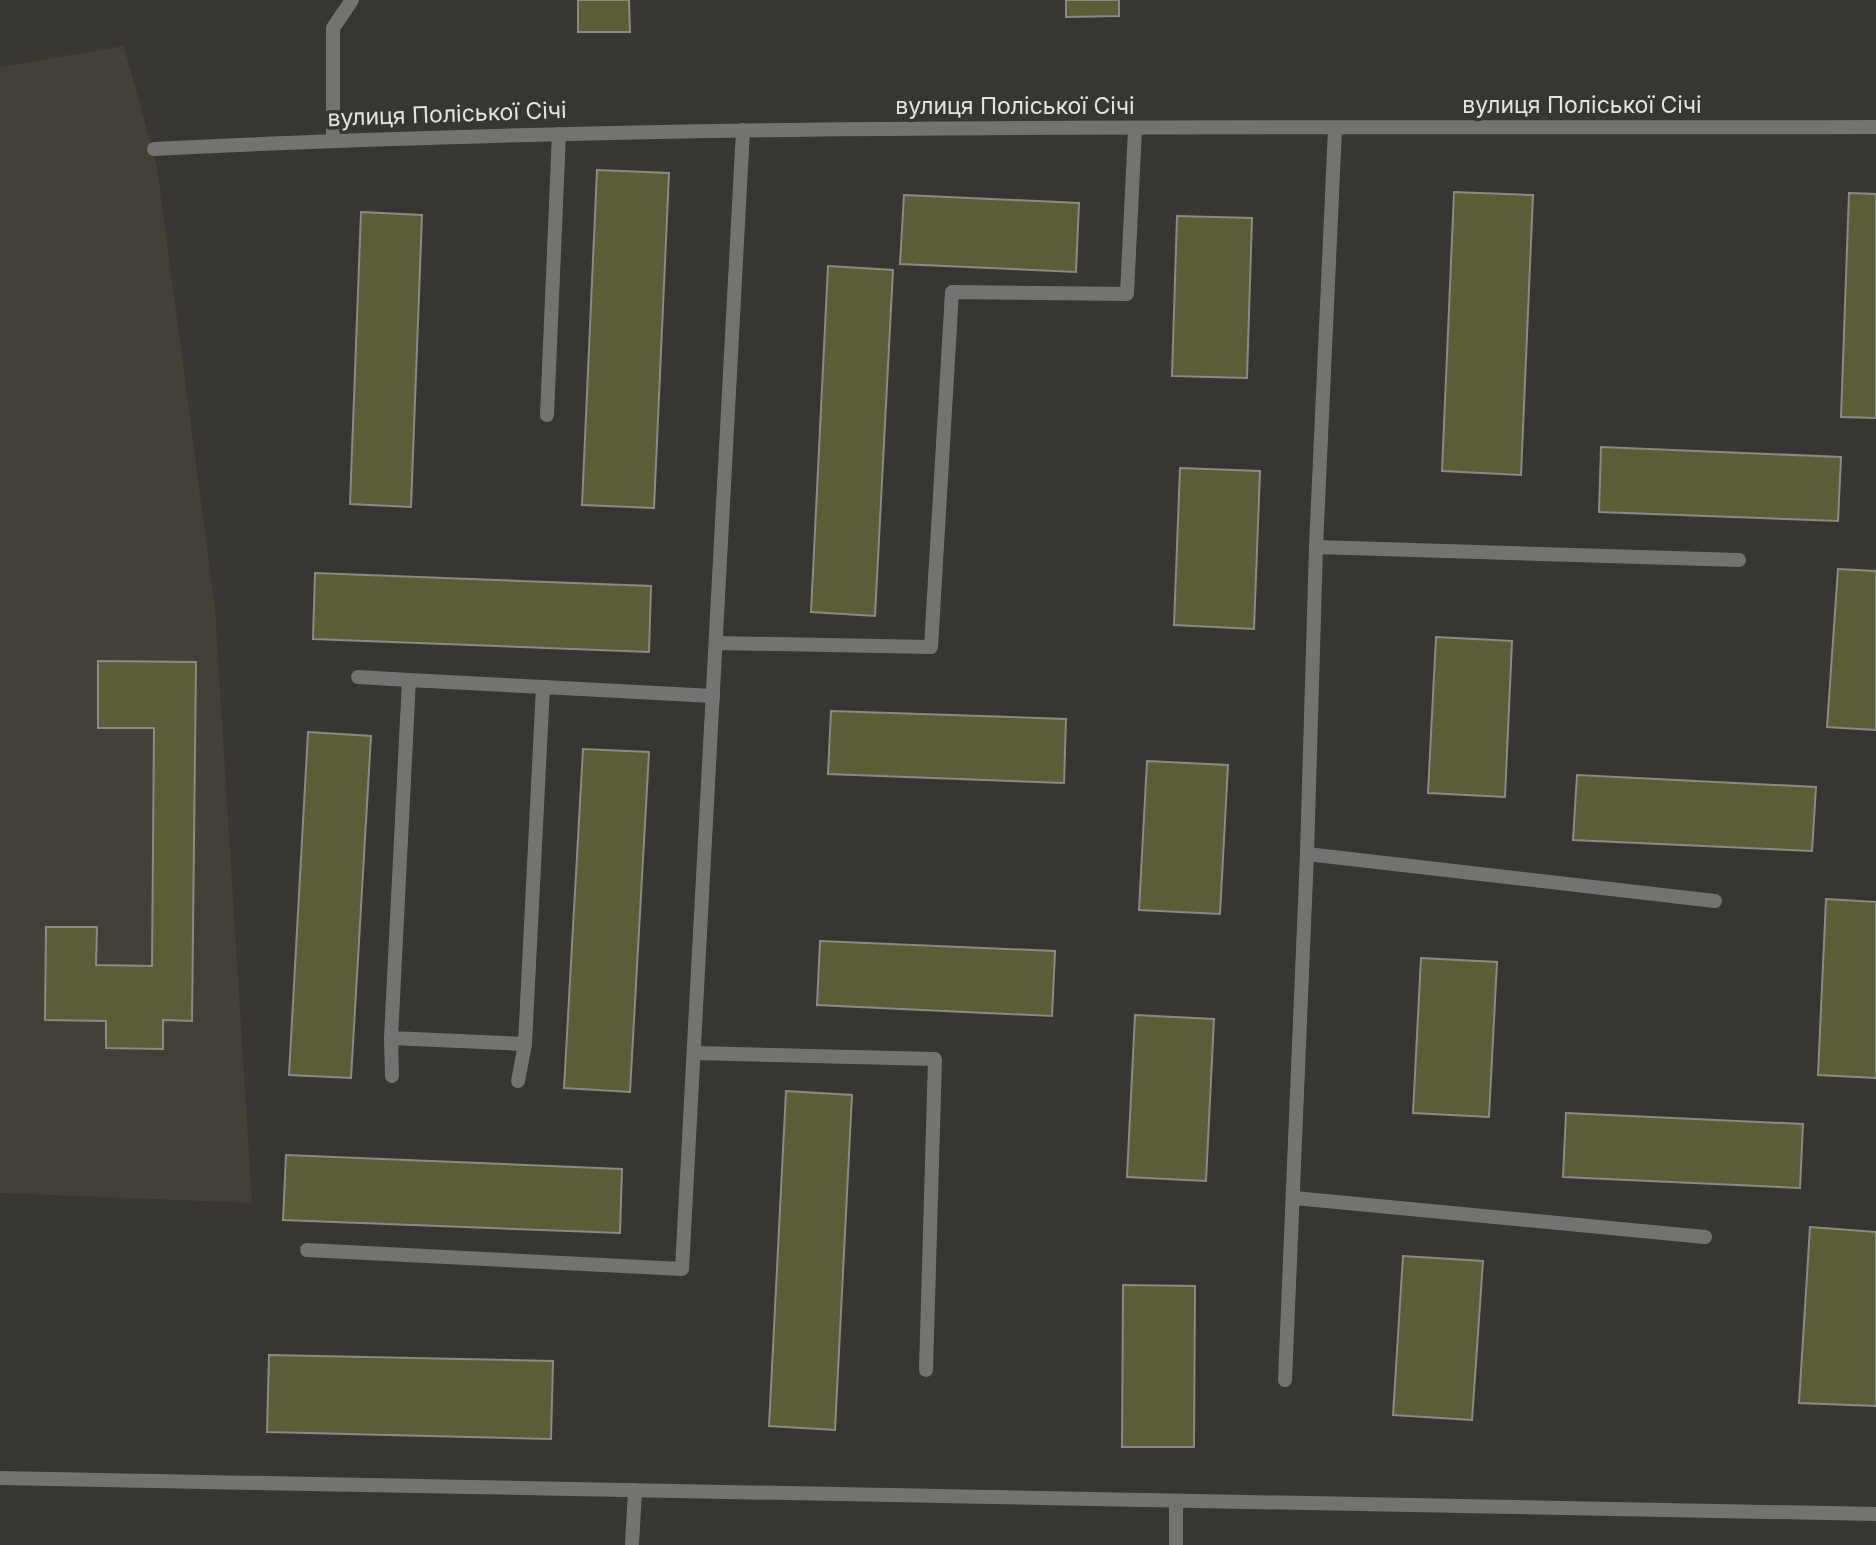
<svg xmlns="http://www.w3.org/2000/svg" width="1876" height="1545" viewBox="0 0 1876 1545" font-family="Inter,sans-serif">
<rect width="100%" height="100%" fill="#373633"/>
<!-- built -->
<polygon fill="#443f37" points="124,46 157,167 215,608 252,1203 0,1193 0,67"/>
<!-- building -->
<g fill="#5b5d37" stroke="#898986" stroke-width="2">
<polygon points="578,0 629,0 630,32 578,32"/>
<polygon points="1066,0 1119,0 1119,16 1066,17"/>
<polygon points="597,170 669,173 654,508 582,505"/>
<polygon points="1454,192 1533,195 1521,475 1442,471"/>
<polygon points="1849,193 1876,194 1876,418 1841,417"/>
<polygon points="904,195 1079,203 1076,272 900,264"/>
<polygon points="361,212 422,215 411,507 350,504"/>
<polygon points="1177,216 1252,218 1247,378 1172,376"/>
<polygon points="828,266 893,270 875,616 811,612"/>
<polygon points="1601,447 1841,457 1838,521 1599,512"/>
<polygon points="1180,468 1260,471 1254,629 1174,625"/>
<polygon points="1838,569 1876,571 1876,730 1827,727"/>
<polygon points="315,573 651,586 649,652 313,639"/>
<polygon points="1436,637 1512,641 1505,797 1428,793"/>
<polygon points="98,661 196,662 192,1021 163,1020 163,1049 106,1048 106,1021 45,1020 46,927 97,927 96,965 152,966 154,728 98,728"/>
<polygon points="831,711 1066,719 1064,783 828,774"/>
<polygon points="308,732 371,736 351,1078 289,1075"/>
<polygon points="583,749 649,752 630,1092 564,1088"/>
<polygon points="1147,761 1228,765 1220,914 1139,910"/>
<polygon points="1577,775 1816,787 1812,851 1573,840"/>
<polygon points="1826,899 1876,902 1876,1078 1818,1075"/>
<polygon points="820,941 1055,951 1052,1016 817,1005"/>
<polygon points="1421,958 1497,962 1489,1117 1413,1113"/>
<polygon points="1135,1015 1214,1019 1206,1181 1127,1177"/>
<polygon points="786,1091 852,1095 835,1430 769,1426"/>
<polygon points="1566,1113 1803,1124 1800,1188 1563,1177"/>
<polygon points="286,1155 622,1169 620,1233 283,1220"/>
<polygon points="1810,1227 1876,1232 1876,1406 1799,1403"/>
<polygon points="1403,1256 1483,1261 1472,1420 1393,1415"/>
<polygon points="1123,1285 1195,1286 1194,1447 1122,1447"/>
<polygon points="269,1355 553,1361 551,1439 267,1432"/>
</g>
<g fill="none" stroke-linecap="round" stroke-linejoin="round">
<!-- lane -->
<g stroke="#757372" stroke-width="14">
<polyline points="547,415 559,134"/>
<polyline points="1316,547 1739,560"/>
<polyline points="716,643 931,647 952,292 1127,294 1135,129"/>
<polyline points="358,677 409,680"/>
<polyline points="543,687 409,680 391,1038 525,1044 543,687 713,696"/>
<polyline points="1307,854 1715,901"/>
<polyline points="391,1038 392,1076"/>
<polyline points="694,1053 935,1059 926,1370"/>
<polyline points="518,1081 525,1044"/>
<polyline points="1294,1198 1705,1237"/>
<polyline points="307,1250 682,1269 743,130"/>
<polyline points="1285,1380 1307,854 1316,547 1335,129"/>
<polyline points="0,1478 1876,1514"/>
<polyline points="1176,1501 1176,1545"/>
<polyline points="632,1545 635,1490"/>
</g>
<!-- street -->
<g stroke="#757372" stroke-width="14">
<polyline points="333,140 333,28 352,0"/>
<path d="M154,149C727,120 1302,129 1876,127"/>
</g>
</g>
<g text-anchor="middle" stroke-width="7" stroke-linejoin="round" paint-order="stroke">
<!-- street labels -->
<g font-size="23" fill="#e4e3e1" stroke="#373633">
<text x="1582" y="113">вулиця Поліської Січі</text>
<text x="1015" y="114">вулиця Поліської Січі</text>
<text transform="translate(447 114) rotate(-2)" y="8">вулиця Поліської Січі</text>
</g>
</g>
</svg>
